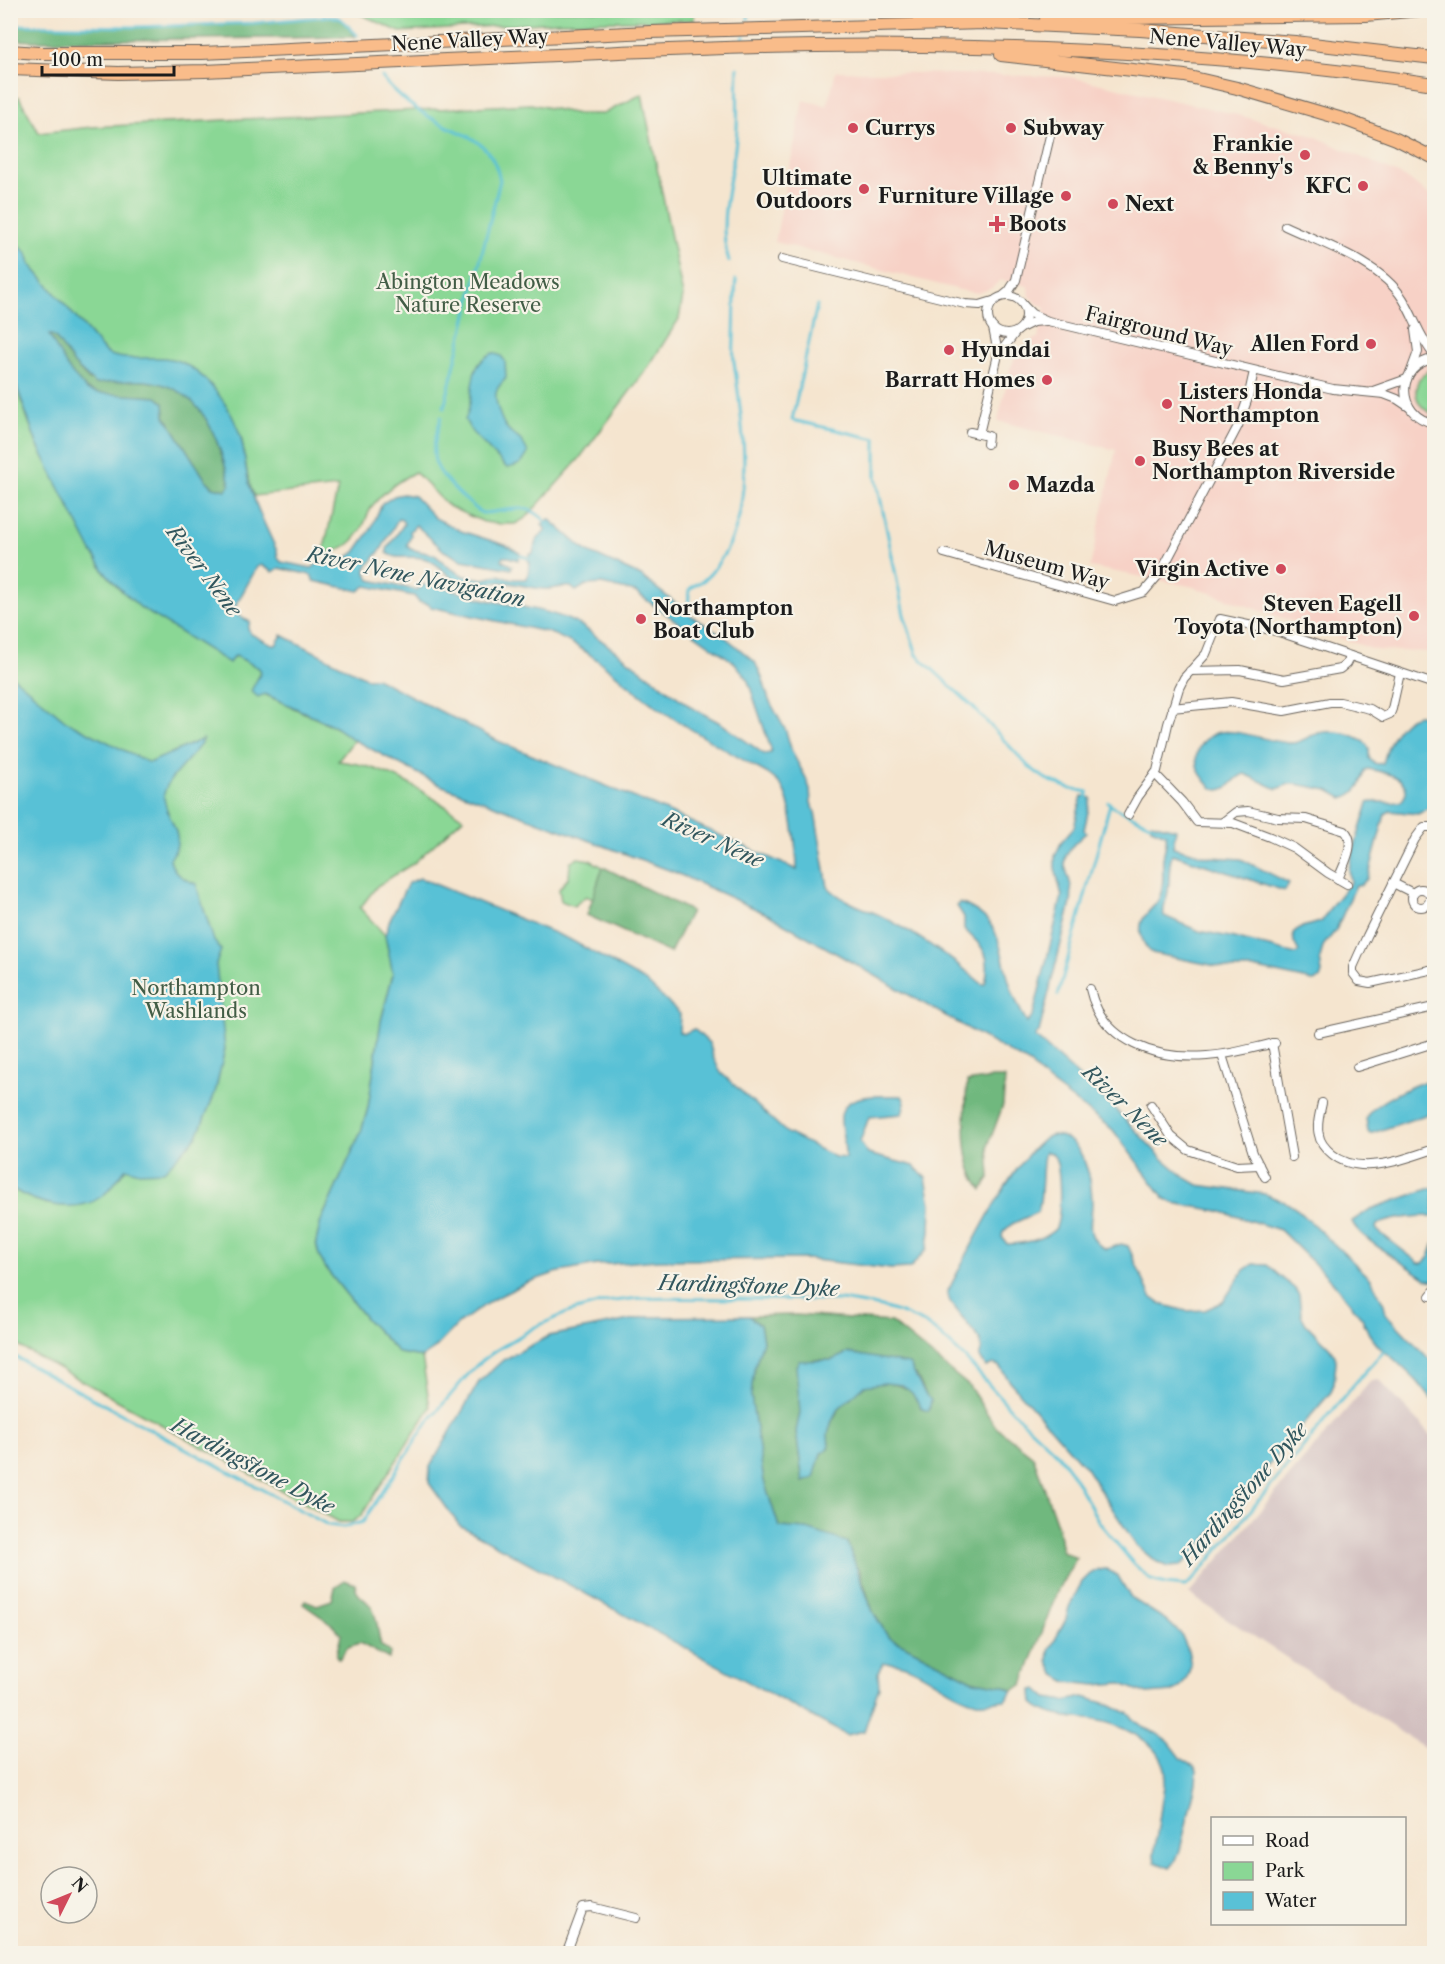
<svg xmlns="http://www.w3.org/2000/svg" width="1445" height="1964" viewBox="0 0 1445 1964" font-family="'Libre Caslon Text',serif">
<rect width="100%" height="100%" fill="#f7f3e8"/>
<filter id="ink" filterUnits="userSpaceOnUse"><feTurbulence type="fractalNoise" baseFrequency=".0167" numOctaves="2"/><feDisplacementMap in="SourceGraphic" scale="12" xChannelSelector="R" yChannelSelector="G"/><feConvolveMatrix kernelMatrix="1 2 1 2 8 2 1 2 1" color-interpolation-filters="sRGB"/></filter>
<filter id="wash" filterUnits="userSpaceOnUse"><feTurbulence type="fractalNoise" baseFrequency=".008" numOctaves="4" result="noise"/><feDisplacementMap in="SourceGraphic" scale="24" xChannelSelector="R" yChannelSelector="G"/><feGaussianBlur stdDeviation="1.35" result="paint"/><feColorMatrix in="noise" values="0 0 0 0 0 0 0 0 0 0 0 0 0 0 0 0 0 1.4 0 .05"/><feComposite in="paint" operator="in"/></filter>
<g filter="url(#wash)">
<rect width="100%" height="100%" fill="#f5e5cf"/>
<!-- built -->
<polygon fill="#f7d1c6" points="836,71 1070,77 1234,114 1314,136 1405,177 1434,198 1434,652 1375,650 1190,586 1090,567 1116,450 998,421 1010,369 1017,353 1028,342 1038,338 1045,307 1036,303 1030,297 1028,286 1000,280 992,288 978,293 960,290 775,242 803,100 827,106"/>
<!-- industrial -->
<polygon fill="#d2bfbf" points="1378,1379 1434,1438 1434,1754 1189,1594 1370,1382"/>
<!-- green -->
<g fill="#8ad795" stroke="#537a58" stroke-width="1.5">
<polygon points="353,11 694,10 694,20 559,22 400,32"/>
<path d="M642,94L683,296L679,319L649,366L579,459L526,518L515,524H498L484,522L465,514L448,506L415,472C398,481 382,492 371,508C367,515 365,523 361,530C352,545 340,552 323,553L338,487L254,496L249,483L241,436L223,402L208,384L131,359L117,358L106,353L30,264L27,253L11,239L10,96L19,97L39,133L92,127L531,104L578,114H603Z"/>
<path d="M1434,369V414C1411,407 1409,376 1434,369Z"/>
<path d="M10,370L37,444L104,571L120,589L141,608L229,662L233,657L236,656L259,668L261,672L252,691L258,696L264,694L345,732L354,740L338,761C385,765 425,792 463,818L414,863L377,886L360,908L385,935L393,973L381,1021L368,1108L361,1132L321,1221L316,1242L319,1256L327,1270L366,1319L399,1353L422,1357L430,1408L361,1516L352,1522H339L11,1342Z"/>
<polygon points="578,858 590,860 603,867 593,899 586,896 574,906 561,901 559,889 569,877 570,863"/>
</g>
<!-- forest -->
<g fill="#6fb87e" stroke="#466a4d" stroke-width="1.5" fill-rule="evenodd">
<path d="M331,16C344,20 349,25 355,37L34,41L11,40V25L134,27L254,23Z"/>
<path d="M49,335H52L55,337L75,365L89,380C113,380 139,378 163,384C206,395 220,446 230,484L226,490L213,487L205,479L165,416L164,403L157,397C140,395 111,397 96,393C73,387 60,354 49,335Z"/>
<polygon points="603,867 691,911 670,953 587,915"/>
<path d="M992,1078H1005L1003,1105L988,1146L990,1177L982,1190C960,1164 965,1114 967,1082Z"/>
<path d="M796,1315L891,1322L969,1386L996,1427L1033,1456L1058,1527L1062,1551L1076,1558L1057,1592L1023,1684L1013,1691L1004,1686L974,1681L888,1637L873,1612L859,1569L807,1529L779,1527L764,1481L751,1396L754,1369L763,1341L760,1325L749,1316ZM848,1353L916,1374L927,1397C913,1393 902,1384 887,1383C881,1383 870,1383 864,1386C849,1393 830,1418 828,1434C828,1439 829,1444 829,1449L821,1453L813,1478L803,1482L796,1431L800,1413L798,1378L813,1360H832Z"/>
<path d="M344,1580L355,1584C356,1595 360,1595 368,1603C378,1613 377,1631 381,1645L390,1652L389,1659L360,1643L348,1647L339,1659L336,1656L341,1634L333,1625L303,1604L305,1600L317,1605L332,1600L335,1588Z"/>
</g>
<!-- water -->
<g fill="#59c1d6" stroke="#3a6e79" stroke-width="1.5" fill-rule="evenodd">
<path d="M11,239L27,253L30,264L106,353C130,365 159,351 183,363C209,376 233,410 241,438C245,453 245,468 249,483C255,506 267,529 277,551L278,558L281,562L312,568L318,563L331,565L342,561L355,552L370,531L382,504L394,496L403,494L414,496L435,518L461,531L505,545L520,553L518,560L508,557H503L502,560L512,566L511,569L462,560L444,551L416,525L410,531L411,536L407,545L410,549L435,555L450,568L464,576L484,579L499,575L510,579H527L530,563L528,560L529,555L533,553L536,541L546,530L542,525L549,519L586,551L641,576L693,617L724,636L755,662L763,680L769,700L786,731L792,752L806,778L810,789L811,803L815,812L828,887C842,901 859,906 877,914C909,929 955,960 982,984H985C992,955 984,948 964,929V917L957,906L960,903C1002,919 998,945 1009,981C1013,996 1020,1010 1027,1023L1033,1016L1062,896L1055,868V856L1062,841L1074,827L1082,796L1091,798L1084,830L1086,833C1046,866 1076,867 1071,903L1039,1032L1035,1037L1115,1109L1162,1158L1186,1178L1198,1185L1265,1194L1287,1203L1298,1210L1371,1279L1384,1304L1386,1314L1434,1364V1402L1416,1380L1394,1359L1379,1347L1369,1334L1362,1318L1331,1280L1280,1230L1219,1211L1173,1203L1164,1198L1113,1130L1044,1078L1030,1064L769,915L674,872L440,785L354,740L332,725L265,694L258,697L251,691L261,672L259,668L236,656L233,657L229,663L141,608L120,589L104,571L92,552L37,444L11,370ZM49,335H52L55,337L75,365L95,384C112,382 129,380 146,381C202,387 218,436 230,484L226,490L213,487L205,479L165,416L164,403L157,397L97,393L87,390L69,370ZM398,519L402,520L404,524L387,549V553C397,561 410,555 423,558C440,562 448,580 465,585C475,587 487,582 498,582C513,582 528,588 543,589C552,590 561,586 571,587L576,591L586,585L602,584L635,592L735,663L747,678L771,749V753L764,754L722,724L691,707L582,626C551,609 517,607 483,599C470,596 436,583 424,585C421,586 419,589 417,590L370,580L366,573V568L382,548ZM261,565L273,572L279,568L311,575L314,581L359,591L366,586L414,596L419,602L428,604L431,607L547,632C591,647 623,684 661,710C695,733 732,754 768,774C773,778 779,782 782,787C791,800 797,853 797,870L664,810L498,741L376,678L368,679L282,635L276,645H272L251,634L248,628L250,622C242,618 235,616 235,607L257,567Z"/>
<path d="M493,353L501,356L505,361L506,378C503,382 499,385 497,390C493,398 501,420 506,427C515,439 521,435 528,453C523,463 519,466 507,468L472,432L465,420C477,395 464,366 493,353Z"/>
<path d="M11,675L66,721L149,763L203,739C196,757 163,779 164,797C166,822 189,834 170,859C174,875 182,878 196,884L214,941L221,950L216,964L225,1049L215,1093L197,1136L164,1171L139,1172L126,1168C119,1177 111,1190 101,1197C74,1215 36,1204 11,1188Z"/>
<path d="M1418,715L1434,717V805L1418,814L1390,811L1385,814L1368,878L1361,885H1356L1336,930L1323,946L1320,959L1322,973L1320,979L1313,981L1258,969H1231L1152,953C1143,946 1137,931 1143,919C1148,910 1157,906 1160,896C1165,884 1162,870 1163,858C1164,849 1168,843 1166,834L1151,828V823L1176,829L1173,847L1210,857L1241,859L1289,883L1285,891L1172,854C1168,867 1170,878 1168,891C1167,899 1162,907 1164,916L1199,931L1230,937L1296,954L1299,952L1294,942L1293,933C1302,924 1312,926 1322,921L1332,905L1351,882L1349,869L1351,859L1368,803C1377,800 1395,805 1401,801C1404,799 1405,796 1406,793C1408,776 1380,771 1368,769L1365,770C1362,785 1357,794 1342,798L1328,790L1296,784H1289L1277,789L1245,774C1234,776 1231,790 1219,790C1212,790 1209,785 1205,780C1190,763 1195,742 1216,733C1232,726 1273,744 1293,743C1302,742 1310,735 1319,733C1334,730 1361,733 1369,748V758C1373,763 1376,765 1383,763C1388,745 1397,720 1418,715Z"/>
<path d="M420,878L569,939L645,981L680,1014L679,1032L683,1034L694,1029L710,1044L713,1057L721,1073L787,1133L835,1157L845,1158C846,1144 840,1130 841,1116C844,1091 885,1096 902,1096L905,1102L902,1114L869,1117L860,1142L868,1154L914,1166L926,1178L931,1203L930,1232L927,1249L910,1268L891,1269L806,1259L657,1260L597,1265L555,1273L526,1283L492,1300L458,1324L434,1349L422,1357L399,1353L366,1319L327,1270L319,1256L316,1242L321,1221L361,1132L368,1108L381,1021L393,974L385,935L389,922L408,883Z"/>
<path d="M1434,1078V1112L1370,1134L1368,1132L1366,1118C1374,1101 1416,1084 1434,1078Z"/>
<path d="M1051,1135C1084,1135 1092,1179 1092,1204C1092,1214 1089,1223 1091,1232C1093,1240 1099,1246 1106,1249L1121,1244L1128,1246L1151,1297L1161,1304L1186,1311L1205,1310L1223,1302L1244,1270L1253,1264L1267,1265L1295,1289L1299,1295L1301,1315L1306,1324L1330,1348L1335,1356L1336,1361L1334,1383L1331,1392L1192,1555L1180,1566L1169,1567L1155,1561L1136,1545L1086,1468L1011,1383L999,1366L993,1364L986,1367L979,1356L982,1349L980,1340L948,1299L947,1293C966,1257 1017,1150 1051,1135ZM1045,1152L1052,1153C1062,1163 1061,1215 1056,1228C1046,1240 1022,1244 1007,1244L1002,1237L1003,1232L1012,1224L1038,1212C1043,1196 1041,1159 1045,1152Z"/>
<path d="M1434,1187V1216C1417,1216 1393,1218 1377,1225L1376,1228L1378,1231L1419,1263H1423L1429,1257L1434,1243V1281L1426,1279C1410,1266 1357,1238 1352,1221L1371,1209Z"/>
<path d="M749,1316L760,1325L763,1341L754,1369L751,1396L764,1481L779,1527L807,1529L847,1542L873,1612L888,1637L974,1681L1004,1686L1013,1691L1005,1700C996,1701 985,1703 977,1702C944,1694 916,1660 883,1663L878,1672L879,1687L864,1731L846,1735L459,1525L429,1483L430,1467L479,1382L503,1360L549,1336L645,1317Z"/>
<path d="M848,1353L909,1364C916,1374 921,1393 931,1400L929,1411L922,1409L912,1393L902,1385L885,1383L864,1386L838,1409L832,1420L828,1434L829,1449L821,1453L814,1478L803,1482L796,1431L800,1413L796,1366L799,1361L832,1360Z"/>
<polygon points="1106,1569 1118,1576 1131,1598 1166,1620 1181,1634 1188,1650 1191,1666 1187,1677 1181,1687 1172,1692 1147,1694 1119,1683 1096,1685 1067,1682 1054,1674 1048,1661 1049,1651 1066,1619 1069,1607 1076,1593 1082,1582 1090,1574 1097,1570"/>
<path d="M1037,1689L1047,1698L1066,1701L1083,1697L1111,1705L1127,1713L1144,1728L1156,1733L1169,1742L1182,1759L1194,1766L1197,1770L1196,1783L1180,1850L1175,1862L1170,1868L1155,1862L1154,1855L1166,1772C1161,1752 1152,1744 1134,1734C1123,1728 1112,1723 1100,1721C1077,1716 1051,1720 1033,1703L1032,1690Z"/>
</g>
<g fill="none" stroke-linecap="round" stroke-linejoin="round">
<!-- stream -->
<g stroke="#59c1d6" stroke-width="3">
<polyline points="748,19 749,10"/>
<polyline points="10,25 134,27 254,23 331,16 341,19 357,35"/>
<polyline points="743,41 744,36"/>
<path d="M382,77C398,99 424,115 448,127C462,133 477,139 487,151C495,160 497,169 500,180L444,408"/>
<path d="M729,261C715,218 735,172 737,128C738,108 737,88 738,68"/>
<polyline points="817,305 792,420 876,439 876,477 904,615 917,655 973,707 1029,767 1046,779 1071,789 1088,792 1086,799"/>
<path d="M441,417C438,431 430,449 436,464C442,479 469,504 482,513C509,513 525,498 547,523"/>
<polyline points="518,555 532,559"/>
<path d="M688,615L689,590C693,585 698,584 704,580C712,573 720,561 726,551C755,500 742,417 734,362C733,353 734,343 734,335C735,316 734,298 736,280"/>
<polyline points="1108,802 1115,808 1154,826"/>
<polyline points="1058,995 1110,804"/>
<polyline points="10,1354 328,1525 344,1527 363,1522 427,1423 464,1379 477,1365 495,1351 535,1327 569,1312 605,1302 639,1298 841,1300 882,1307 904,1314 924,1323 939,1334 965,1358 1018,1417 1056,1452 1071,1472 1099,1522 1132,1562 1151,1580 1165,1584 1185,1586 1195,1578 1362,1375 1387,1348"/>
</g>
</g>
</g>
<g filter="url(#ink)">
<g fill="none" stroke-linecap="round" stroke-linejoin="round">
<defs>
<g id="minor">
<path d="M1285,226C1323,244 1380,262 1403,299C1414,317 1420,338 1434,355"/>
<polyline points="782,259 965,304 980,305 993,301"/>
<circle cx="1007" cy="315" r="19"/>
<polyline points="1003,296 1009,291 1016,280 1053,123"/>
<polyline points="1024,306 1032,314 1048,321 1333,389 1384,394 1397,399 1409,407"/>
<polyline points="1021,328 1033,322 1046,321"/>
<polyline points="999,354 1015,333"/>
<path d="M1434,359C1395,364 1396,417 1434,423"/>
<polyline points="1411,371 1418,352 1415,330"/>
<polyline points="1373,391 1407,379"/>
<polyline points="970,432 988,436 987,444"/>
<polyline points="979,434 997,359 997,348 993,328"/>
<polyline points="944,553 1115,601 1144,592 1161,572 1238,426 1248,398 1254,371"/>
<polyline points="1190,671 1240,670 1284,679 1340,669 1346,664 1350,656"/>
<polyline points="1172,708 1231,702 1284,711 1330,702 1340,702 1370,709 1383,717 1390,714 1392,709 1400,673"/>
<polyline points="1155,774 1182,802 1197,822 1233,823 1270,837 1294,848 1328,873 1347,884"/>
<polyline points="1128,815 1138,797 1157,771 1168,724 1179,688 1184,678 1206,654 1220,619 1276,631 1434,684"/>
<path d="M1223,822L1236,812L1248,811L1278,818L1306,819L1345,831C1357,843 1343,866 1338,879"/>
<polyline points="1434,827 1424,827 1415,839 1367,936 1353,967 1353,973 1359,981 1370,983 1434,969"/>
<polyline points="1393,883 1413,893"/>
<circle cx="1421" cy="898" r="9"/>
<path d="M1090,989C1102,1043 1157,1060 1207,1056C1230,1055 1252,1048 1275,1043"/>
<polyline points="1318,1033 1434,1007"/>
<polyline points="1272,1043 1292,1157"/>
<polyline points="1222,1055 1253,1153 1265,1177"/>
<polyline points="1357,1067 1434,1043"/>
<path d="M1322,1103C1320,1113 1316,1125 1319,1135C1320,1143 1326,1149 1332,1154C1359,1177 1405,1159 1434,1149"/>
<polyline points="1151,1105 1171,1136 1188,1150 1237,1166 1259,1165"/>
<polyline points="1430,1296 1434,1291"/>
<polyline points="566,1954 583,1908 592,1907 636,1918"/>
</g>
<g id="trunk">
<polyline points="1046,19 1366,15 1420,10"/>
<polyline points="10,51 38,53 202,53 650,32 985,23 1140,30 1295,42 1434,58"/>
<polyline points="1001,55 1185,76 1237,88 1346,120 1396,139 1434,158"/>
<path d="M10,69L118,73L205,71C337,65 469,59 601,53C708,48 815,44 923,46C1093,48 1266,59 1434,84"/>
</g>
</defs>
<!-- minor casing -->
<use href="#minor" stroke="#68625b" stroke-width="10"/>
<!-- trunk casing -->
<use href="#trunk" stroke="#68625b" stroke-width="14"/>
<!-- minor -->
<use href="#minor" stroke="#fff" stroke-width="8"/>
<!-- trunk -->
<use href="#trunk" stroke="#f9bc8a" stroke-width="12"/>
</g>
</g>
<!-- markers -->
<g fill="#d1495b" stroke="#f7f3e8" stroke-width="2">
<circle cx="853" cy="128" r="6"/>
<circle cx="1011" cy="128" r="6"/>
<circle cx="1305" cy="155" r="6"/>
<circle cx="1363" cy="186" r="6"/>
<circle cx="864" cy="189" r="6"/>
<circle cx="1066" cy="196" r="6"/>
<circle cx="1113" cy="204" r="6"/>
<path d="M994 215h6v6h6v6h-6v6h-6v-6h-6v-6h6z"/>
<circle cx="1371" cy="344" r="6"/>
<circle cx="949" cy="350" r="6"/>
<circle cx="1047" cy="380" r="6"/>
<circle cx="1167" cy="404" r="6"/>
<circle cx="1140" cy="461" r="6"/>
<circle cx="1014" cy="485" r="6"/>
<circle cx="1281" cy="569" r="6"/>
<circle cx="1414" cy="616" r="6"/>
<circle cx="641" cy="619" r="6"/>
</g>
<g text-anchor="middle" stroke-width="4.5" stroke-linejoin="round" paint-order="stroke">
<!-- street labels -->
<g font-size="20" fill="#1c1c1c" stroke="#f7f3e8">
<text transform="translate(470 40) rotate(-3)" y="7">Nene Valley Way</text>
<text transform="translate(1228 43) rotate(5)" y="7">Nene Valley Way</text>
<text transform="translate(1159 331) rotate(14)" y="7">Fairground Way</text>
<text transform="translate(1047 565) rotate(16)" y="7">Museum Way</text>
</g>
<!-- poi labels -->
<g font-size="20" font-weight="bold" fill="#1c1c1c" stroke="#f7f3e8" text-anchor="start">
<text x="865" y="135">Currys</text>
<text x="1023" y="135">Subway</text>
<text x="1293" y="151" text-anchor="end">Frankie<tspan x="1293" dy="23">&amp; Benny's</tspan></text>
<text x="852" y="185" text-anchor="end">Ultimate<tspan x="852" dy="23">Outdoors</tspan></text>
<text x="1351" y="193" text-anchor="end">KFC</text>
<text x="1054" y="203" text-anchor="end">Furniture Village</text>
<text x="1125" y="211">Next</text>
<text x="1009" y="231">Boots</text>
<text x="1359" y="351" text-anchor="end">Allen Ford</text>
<text x="961" y="357">Hyundai</text>
<text x="1035" y="387" text-anchor="end">Barratt Homes</text>
<text x="1179" y="399">Listers Honda<tspan x="1179" dy="23">Northampton</tspan></text>
<text x="1152" y="456">Busy Bees at<tspan x="1152" dy="23">Northampton Riverside</tspan></text>
<text x="1026" y="492">Mazda</text>
<text x="1269" y="576" text-anchor="end">Virgin Active</text>
<text x="1402" y="611" text-anchor="end">Steven Eagell<tspan x="1402" dy="23">Toyota (Northampton)</tspan></text>
<text x="653" y="615">Northampton<tspan x="653" dy="23">Boat Club</tspan></text>
</g>
<!-- park labels -->
<g font-size="20" fill="#425d46" stroke="#f7f3e8">
<text x="468" y="289">Abington Meadows<tspan x="468" dy="23">Nature Reserve</tspan></text>
<text x="196" y="995">Northampton<tspan x="196" dy="23">Washlands</tspan></text>
</g>
<!-- water labels -->
<g font-size="21" font-style="italic" fill="#31565d" stroke="#f7f3e8">
<text transform="translate(204 571) rotate(53)" y="7">River Nene</text>
<text transform="translate(416 577) rotate(12)" y="7">River Nene Navigation</text>
<text transform="translate(713 840) rotate(24)" y="7">River Nene</text>
<text transform="translate(1125 1106) rotate(44)" y="7">River Nene</text>
<text transform="translate(749 1286) rotate(2)" y="7">Hardingstone Dyke</text>
<text transform="translate(253 1466) rotate(28)" y="7">Hardingstone Dyke</text>
<text transform="translate(1244 1494) rotate(-49)" y="7">Hardingstone Dyke</text>
</g>
</g>
<!-- margin -->
<rect width="1445" height="1964" fill="none" stroke="#f7f3e8" stroke-width="36"/>
<!-- legend -->
<rect x="1211" y="1817" width="195" height="108" fill="#f7f3e8" stroke="#9f9d96" stroke-width="1.5"/>
<rect x="1223" y="1836" width="30" height="9" fill="#ffffff" stroke="#9f9d96" stroke-width="1.5"/>
<text x="1265" y="1847" font-size="18" fill="#1c1c1c">Road</text>
<rect x="1223" y="1862" width="30" height="18" fill="#8ad795" stroke="#9f9d96" stroke-width="1.5"/>
<text x="1265" y="1877" font-size="18" fill="#1c1c1c">Park</text>
<rect x="1223" y="1892" width="30" height="18" fill="#59c1d6" stroke="#9f9d96" stroke-width="1.5"/>
<text x="1265" y="1907" font-size="18" fill="#1c1c1c">Water</text>
<!-- north arrow -->
<g transform="translate(69 1895) rotate(47)"><circle r="28" fill="#f7f3e8" stroke="#9f9d96" stroke-width="1.5"/>
<path d="M0-4.5L10 22L0 15L-10 22Z" fill="#d1495b"/>
<text y="-9" font-size="16" font-weight="bold" text-anchor="middle" fill="#1c1c1c">N</text>
</g>
<!-- scale -->
<path d="M42 66v9h132v-9" fill="none" stroke="#1c1c1c" stroke-width="3"/>
<text x="51" y="66" font-size="18" fill="#1c1c1c" stroke="#f7f3e8" stroke-width="4.5" paint-order="stroke">100 m</text>
</svg>
